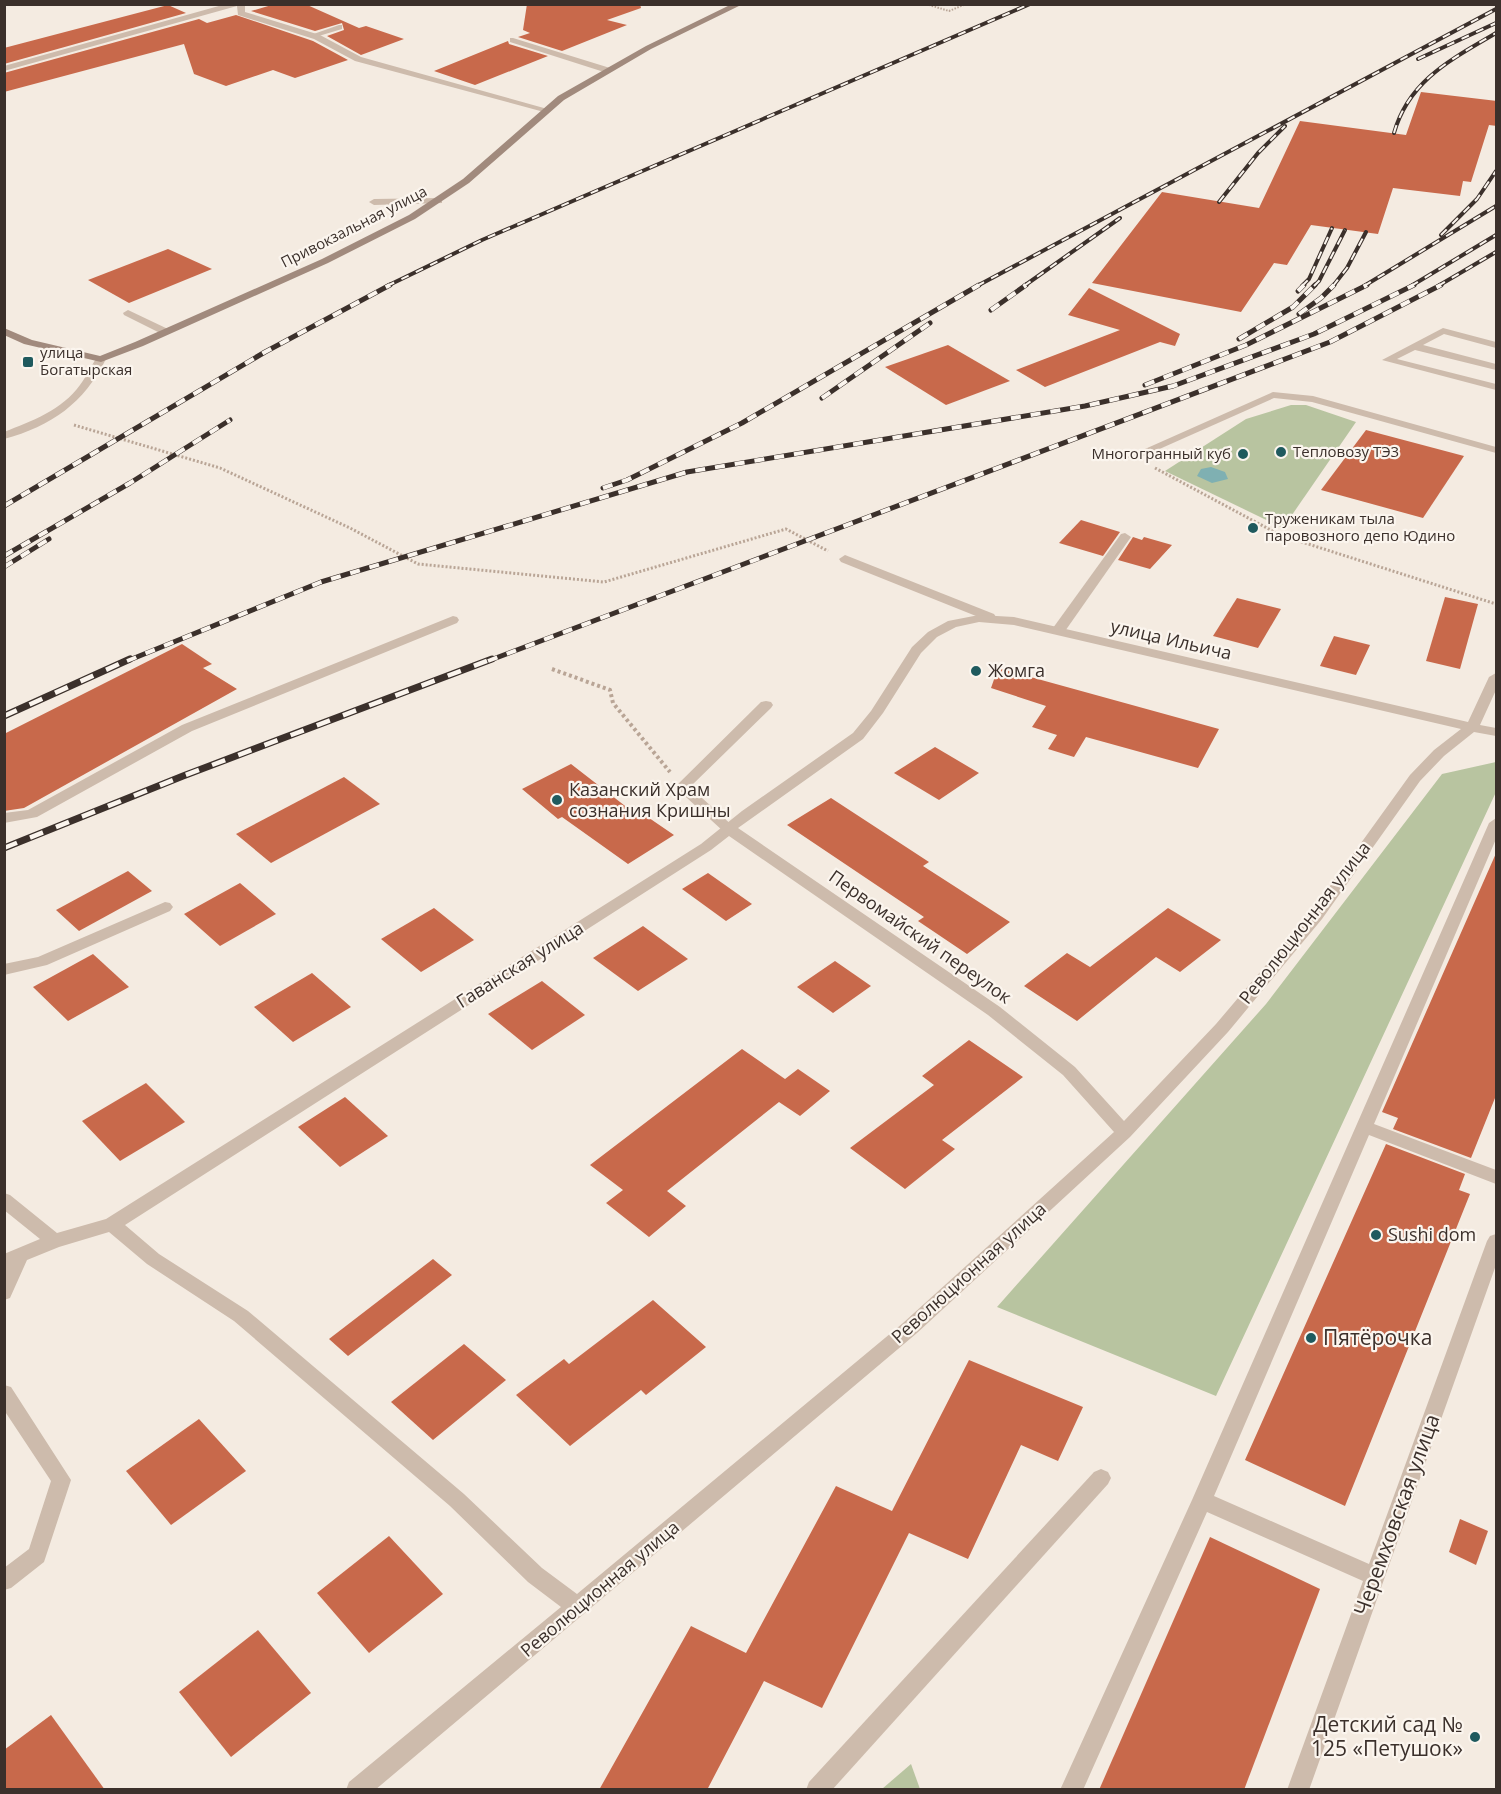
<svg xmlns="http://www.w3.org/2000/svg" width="1501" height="1794" viewBox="0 0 1501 1794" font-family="'Open Sans',sans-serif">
<rect width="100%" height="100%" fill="#f4ebe1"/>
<!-- green -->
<g fill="#b8c4a0">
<polygon points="1291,405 1306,405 1356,422 1283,528 1165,471 1246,419"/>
<polygon points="1496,762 1496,792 1216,1396 997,1307 1266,1004 1442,774"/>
<polygon points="911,1764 920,1789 882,1789"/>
</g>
<!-- water -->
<polygon fill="#7fb0b2" points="1211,467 1225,472 1228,479 1212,483 1197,476 1201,469"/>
<!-- building -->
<g fill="#c8694b">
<polygon points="275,4 305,4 359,28 366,26 404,39 361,55 327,36 344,30 342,23 315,31 251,11"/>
<polygon points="527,4 640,4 641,8 607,20 627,25 562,51 518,37 530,33 523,30"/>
<polygon points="168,5 186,13 4,64 4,48"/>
<polygon points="236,15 313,41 348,60 295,78 273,70 226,86 194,74 184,44 4,92 4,73 199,19 207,23"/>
<polygon points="508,41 509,44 548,56 475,85 434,71"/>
<polygon points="1421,92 1497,101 1497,126 1489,125 1471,182 1463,181 1460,196 1393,188 1378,234 1311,225 1287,265 1274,263 1241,312 1092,283 1162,192 1259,208 1300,121 1406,135"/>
<polygon points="168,249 212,269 129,303 88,280"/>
<polygon points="1089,288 1180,334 1175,346 1160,342 1045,387 1016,370 1120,330 1068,315"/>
<polygon points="948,345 1010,381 946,405 885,367"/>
<polygon points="1366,430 1464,456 1423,518 1321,490"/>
<polygon points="1081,520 1120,532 1103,556 1059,543"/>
<polygon points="1133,537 1142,540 1144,537 1172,545 1150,569 1118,560"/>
<polygon points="1445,597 1478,604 1460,669 1426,661"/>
<polygon points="1237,598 1281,609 1258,648 1213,636"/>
<polygon points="1334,636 1370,645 1356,675 1320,666"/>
<polygon points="182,644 212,664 203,668 237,689 24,808 4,811 4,734"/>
<polygon points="998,668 1219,729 1198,768 1086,737 1074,757 1048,749 1057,735 1032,727 1046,706 991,688"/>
<polygon points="935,747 979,773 939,800 894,773"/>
<polygon points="571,764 629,809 633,807 674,835 628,864 562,817 558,819 522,789"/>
<polygon points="344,777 380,804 271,863 236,834"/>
<polygon points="831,798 929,862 923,866 1010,922 967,954 918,921 924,917 787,825"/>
<polygon points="1497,851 1497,1093 1471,1158 1393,1129 1398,1118 1382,1112"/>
<polygon points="128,871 152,891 79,931 56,910"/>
<polygon points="708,873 752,904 726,921 682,889"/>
<polygon points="240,883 276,914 220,946 184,914"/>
<polygon points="434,908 474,940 421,972 381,939"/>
<polygon points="1168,908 1221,940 1180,972 1156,957 1077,1021 1024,986 1067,953 1090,967"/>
<polygon points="643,926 688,959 638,991 593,958"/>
<polygon points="93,954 129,987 68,1021 33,987"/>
<polygon points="835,961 871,986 833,1013 797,987"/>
<polygon points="312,973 351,1007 293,1042 254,1007"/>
<polygon points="542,981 585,1015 532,1050 488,1014"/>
<polygon points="969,1040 1023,1077 942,1140 955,1149 905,1189 850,1148 934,1085 922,1076"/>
<polygon points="742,1049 785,1079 798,1069 830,1091 800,1116 779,1102 667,1191 686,1206 649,1237 606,1203 623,1190 590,1165"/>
<polygon points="146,1083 185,1122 120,1161 82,1121"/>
<polygon points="345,1097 388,1136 340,1167 298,1127"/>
<polygon points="1386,1144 1465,1174 1459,1190 1470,1194 1345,1506 1245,1460"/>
<polygon points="433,1259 452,1275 348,1356 329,1339"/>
<polygon points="653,1300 706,1347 646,1395 641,1390 570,1446 516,1395 564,1359 569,1364"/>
<polygon points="464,1344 506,1380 433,1440 391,1402"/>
<polygon points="969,1360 1083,1407 1058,1461 1021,1445 968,1559 909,1533 822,1708 764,1681 707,1790 599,1790 691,1626 746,1653 836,1486 892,1511"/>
<polygon points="199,1419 246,1471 171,1525 126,1471"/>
<polygon points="1460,1519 1488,1531 1476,1565 1449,1552"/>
<polygon points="389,1536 443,1594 369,1653 317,1593"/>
<polygon points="1210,1537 1320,1589 1244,1790 1099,1790"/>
<polygon points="258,1630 311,1693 231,1757 179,1692"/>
<polygon points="51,1715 105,1790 4,1790 4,1750"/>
</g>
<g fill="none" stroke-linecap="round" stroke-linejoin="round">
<!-- path-far2 -->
<polyline stroke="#b9a596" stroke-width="2" stroke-dasharray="1.5 1.5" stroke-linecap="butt" points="926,4 949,11 966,4"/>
<!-- path-far1 -->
<g stroke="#b9a596" stroke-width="3" stroke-dasharray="2 2" stroke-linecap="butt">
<polyline points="74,425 220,468 350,528 418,564 604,582 786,529 828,551"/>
<polyline points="1155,468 1280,535 1496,604"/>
</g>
<!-- path -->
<polyline stroke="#b9a596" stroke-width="4" stroke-dasharray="3 3" stroke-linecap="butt" points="552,669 610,690 613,703 670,772"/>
<!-- service -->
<g fill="#cdbbac" fill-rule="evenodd">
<polygon points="339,25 342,25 342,29 312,38 308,36"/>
<polygon points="513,38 610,68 611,70 604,72 510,42 510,38"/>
<polygon points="439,198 442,199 442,203 374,205 369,202 374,199"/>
<polygon points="128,310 170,330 171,332 162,334 124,315 123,313"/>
<polygon points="1443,328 1496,342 1496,348 1444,334 1423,345 1496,364 1496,370 1415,350 1397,359 1496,384 1496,390 1382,360"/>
<polygon points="1273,392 1313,396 1496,447 1496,453 1312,402 1274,398 1137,459 1133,460 1127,457"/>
<polygon points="1125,533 1131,537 1063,634 1053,634 1052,631 1053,628 1121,534"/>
<polygon points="845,555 994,614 996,617 990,621 986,620 841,562 839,559"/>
<polygon points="453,616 457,617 459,620 457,623 192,731 37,817 4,823 4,813 28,810 182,725"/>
<polygon points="766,701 771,702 773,705 771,708 690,787 735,828 728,833 723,831 675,787 761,702"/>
<polygon points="1496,818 1496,839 1374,1124 1496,1170 1496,1184 1369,1135 1214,1496 1369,1564 1487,1241 1490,1236 1496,1234 1496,1265 1309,1790 1287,1790 1363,1581 1207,1512 1083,1790 1060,1790 1192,1500 1489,823"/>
<polygon points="1101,1469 1108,1472 1111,1478 1108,1484 832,1790 806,1790 809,1782 1094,1472"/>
</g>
<!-- minor -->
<g fill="#cdbbac" fill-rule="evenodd">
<polygon points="226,4 245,4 245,12 320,35 361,57 551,110 544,112 355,61 314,39 238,15 237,6 4,71 4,66"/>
<path d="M101,356L106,359C84,403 52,426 4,439V432C32,421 62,410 80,385C87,376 91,366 97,357Z"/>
<path d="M979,615L1014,617L1468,722L1489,677L1496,673V690L1480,725L1496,728V736L1474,732L1444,756L1420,781L1322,919L1228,1032L1130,1137L917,1333L375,1790H346L349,1782L561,1607L528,1582L450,1506L234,1321L147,1264L109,1232L59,1247L27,1260L10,1298L4,1300V1254L40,1239L4,1210V1193L10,1195L57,1233L106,1219L701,844L742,811L853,733L871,711L912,647L928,632L948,621ZM979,622L1014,625L1461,729L1434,750L1410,775L1312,911L1216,1024L1124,1121L1075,1067L1000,1007L738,828L863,739L883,713L921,653L937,637L956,627ZM729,836L988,1015L1063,1075L1114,1132L903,1323L577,1594L542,1568L464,1494L248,1311L159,1254L125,1225L711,850Z"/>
<polygon points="165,902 170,903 173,907 170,911 47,965 4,975 4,964 38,957"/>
<polygon points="4,1385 11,1387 71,1480 44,1562 11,1588 4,1590 4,1568 29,1549 51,1481 4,1410"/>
</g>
<!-- secondary -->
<polygon fill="#a18a7d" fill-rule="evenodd" points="732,4 743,4 651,49 564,100 469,183 415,219 328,263 143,346 101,362 24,344 4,335 4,328 32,340 100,356 135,342 322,259 409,215 463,179 558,96 646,46"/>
<defs>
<g id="rail-far2">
<polyline points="1418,59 1496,23"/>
<path d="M1394,133C1409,80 1452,59 1496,33"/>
<polyline points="1219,202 1258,153 1285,126"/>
<polyline points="1441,235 1477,199 1496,171"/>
<polyline points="387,286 482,240 1030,4"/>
<polyline points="977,286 1496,9"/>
<polyline points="1024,286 1120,218"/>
<polyline points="1302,286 1309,279 1332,228"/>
<polyline points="1314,286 1319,281 1345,230"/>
<polyline points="1333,286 1347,268 1366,232"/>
<polyline points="1364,286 1496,206"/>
<polyline points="1411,286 1496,235"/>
<polyline points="1438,286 1496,252"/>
</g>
<g id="rail-far1">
<polyline points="1298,291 1304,285"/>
<polyline points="991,310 1026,285"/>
<polyline points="1299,314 1321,298 1334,285"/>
<polyline points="1239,339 1293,307 1315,285"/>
<polyline points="1145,385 1246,345 1367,285"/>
<polyline points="822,398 930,323"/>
<polyline points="603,488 627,480 742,423 979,285"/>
<polyline points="4,506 265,352 390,285"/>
<polyline points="4,556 130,483 230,420"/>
<polyline points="4,567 49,539"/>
<polyline points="127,661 321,582 687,472 1085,406 1173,386 1314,334 1414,285"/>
<polyline points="488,661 1330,342 1441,285"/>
</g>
<g id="rail">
<polyline points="4,716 130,659"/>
<polyline points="4,848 183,776 492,659"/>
</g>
</defs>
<!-- rail-far2 casing -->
<use href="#rail-far2" stroke="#3b302b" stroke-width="4"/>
<!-- rail-far1 casing -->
<use href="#rail-far1" stroke="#3b302b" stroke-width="5"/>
<!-- rail casing -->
<use href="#rail" stroke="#3b302b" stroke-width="7"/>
<!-- rail-far2 -->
<use href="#rail-far2" stroke="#fbf5ee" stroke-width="2" stroke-dasharray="8" stroke-linecap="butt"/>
<!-- rail-far1 -->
<use href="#rail-far1" stroke="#fbf5ee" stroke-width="4" stroke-dasharray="10" stroke-linecap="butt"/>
<!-- rail -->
<use href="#rail" stroke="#fbf5ee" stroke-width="4.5" stroke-dasharray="14" stroke-linecap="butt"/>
</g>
<!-- markers -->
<g fill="#1f5a5e" stroke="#fbf5ee" stroke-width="2">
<rect x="22" y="356" width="12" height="12" rx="3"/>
<circle cx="1281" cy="452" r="6"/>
<circle cx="1243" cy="454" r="6"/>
<circle cx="1253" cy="528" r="6"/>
<circle cx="976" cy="671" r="6"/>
<circle cx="557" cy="800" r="6"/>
<circle cx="1376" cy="1235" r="6"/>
<circle cx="1311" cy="1338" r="6"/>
<circle cx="1475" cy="1737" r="6"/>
</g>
<g text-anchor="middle" stroke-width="4.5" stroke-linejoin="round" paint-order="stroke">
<!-- far-street labels -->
<g font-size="15" fill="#3b302b" stroke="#fbf5ee">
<text transform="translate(354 227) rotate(-27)" y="5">Привокзальная улица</text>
</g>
<!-- far-poi labels -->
<g font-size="15" fill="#3b302b" stroke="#fbf5ee" text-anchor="start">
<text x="40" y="358">улица<tspan x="40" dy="17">Богатырская</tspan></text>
<text x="1293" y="457">Тепловозу ТЭ3</text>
<text x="1231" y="459" text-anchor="end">Многогранный куб</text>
<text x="1265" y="524">Труженикам тыла<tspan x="1265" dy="17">паровозного депо Юдино</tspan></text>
</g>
<!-- street labels -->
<g font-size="18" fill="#3b302b" stroke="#fbf5ee">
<text transform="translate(1171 640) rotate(13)" y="6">улица Ильича</text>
<text transform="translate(1305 923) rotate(-52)" y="6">Революционная улица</text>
<text transform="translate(920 937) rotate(35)" y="6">Первомайский переулок</text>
<text transform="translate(520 965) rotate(-32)" y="6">Гаванская улица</text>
<text transform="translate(969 1273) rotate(-42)" y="6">Революционная улица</text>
<text transform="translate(600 1589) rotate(-40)" y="6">Революционная улица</text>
</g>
<!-- poi labels -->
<g font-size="18" fill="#3b302b" stroke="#fbf5ee" text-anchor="start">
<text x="988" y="677">Жомга</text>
<text x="569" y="796">Казанский Храм<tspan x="569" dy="21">сознания Кришны</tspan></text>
<text x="1388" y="1241">Sushi dom</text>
</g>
<!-- near-poi labels -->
<g font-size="21" fill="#3b302b" stroke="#fbf5ee" text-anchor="start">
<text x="1323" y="1345">Пятёрочка</text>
<text x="1463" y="1732" text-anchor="end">Детский сад №<tspan x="1463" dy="24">125 «Петушок»</tspan></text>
</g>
<!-- near-street labels -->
<g font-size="21" fill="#3b302b" stroke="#fbf5ee">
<text transform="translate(1397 1515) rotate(-70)" y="7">Черемховская улица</text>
</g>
</g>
<!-- border -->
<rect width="1501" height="1794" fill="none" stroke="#3b302b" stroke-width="12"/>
</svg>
